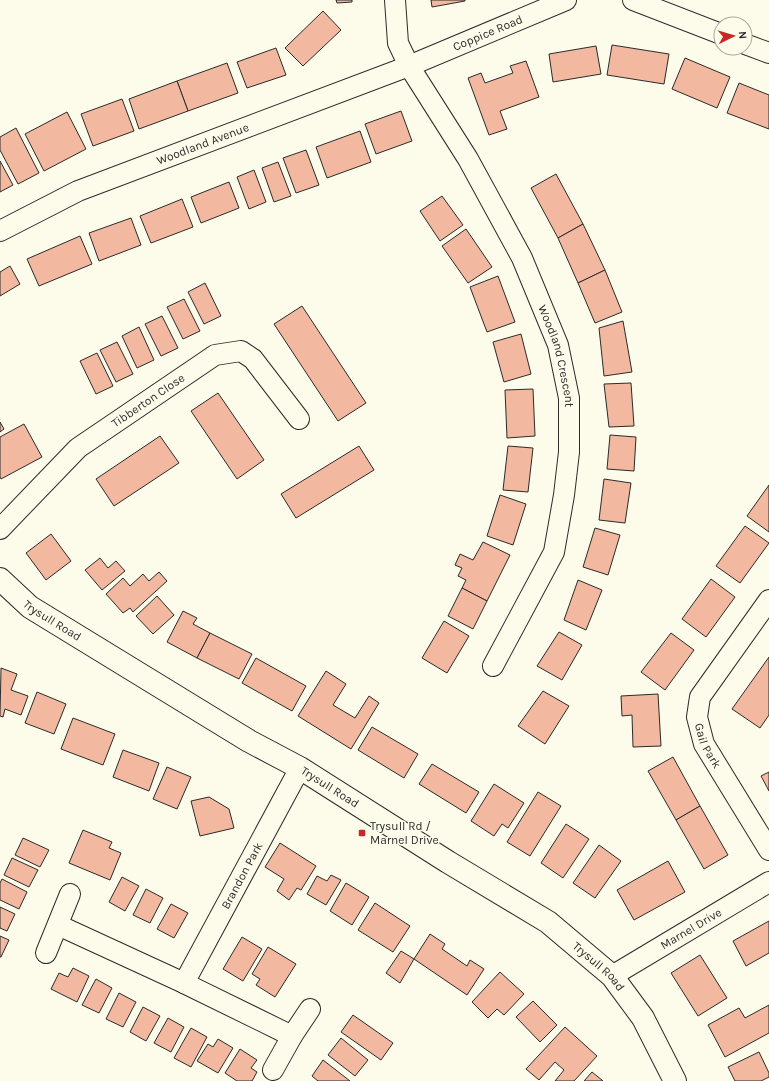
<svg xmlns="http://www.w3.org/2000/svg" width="769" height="1081" viewBox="0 0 769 1081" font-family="Karla,sans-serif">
<rect width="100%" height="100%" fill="#fdfbea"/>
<!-- building -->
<g fill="#f2b8a0" stroke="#2b2b2b">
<polygon points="336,0 352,0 352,2 337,3"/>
<polygon points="431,0 465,0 465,1 432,7"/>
<polygon points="323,11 341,30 303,66 285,48"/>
<polygon points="612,45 669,54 664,84 607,75"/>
<polygon points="596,46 601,74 553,82 549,54"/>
<polygon points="276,48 286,75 247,88 237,62"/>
<polygon points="685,58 730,77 717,108 672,89"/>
<polygon points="526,61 539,97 500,111 507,129 489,135 468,78 481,73 485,83 513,73 510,66"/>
<polygon points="227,63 238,93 188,111 177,81"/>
<polygon points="177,81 188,111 139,129 129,99"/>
<polygon points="739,83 769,95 769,129 727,113"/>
<polygon points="122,99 134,131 93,146 81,114"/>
<polygon points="401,111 412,141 376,154 365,124"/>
<polygon points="67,112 86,149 44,171 25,134"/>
<polygon points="16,128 39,173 18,184 0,150 0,137"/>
<polygon points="360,131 371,162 327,178 316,147"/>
<polygon points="306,150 319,185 296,193 283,158"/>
<polygon points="0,161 13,185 0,192"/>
<polygon points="278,162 291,196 274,202 262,168"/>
<polygon points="254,170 266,202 249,209 237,177"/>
<polygon points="556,174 583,224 558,238 531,188"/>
<polygon points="229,182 239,208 201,223 191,197"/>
<polygon points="442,196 463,225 440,241 420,211"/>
<polygon points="182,199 193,227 151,243 140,216"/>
<polygon points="131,218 141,245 99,261 89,233"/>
<polygon points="583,224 605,270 578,283 558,238"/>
<polygon points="466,229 492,267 468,283 442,246"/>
<polygon points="80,236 92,264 39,286 27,259"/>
<polygon points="10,266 20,284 0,296 0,272"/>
<polygon points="605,270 622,312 595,323 578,283"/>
<polygon points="498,276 515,322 487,332 470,287"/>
<polygon points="205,283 221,316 204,324 188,292"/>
<polygon points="184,299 200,331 183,339 167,307"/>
<polygon points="302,306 366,403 338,421 274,324"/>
<polygon points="162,316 178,348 161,356 145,324"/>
<polygon points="623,321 632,372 604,376 599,328"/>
<polygon points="139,327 154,360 137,368 122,336"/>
<polygon points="521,334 531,374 504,382 493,342"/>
<polygon points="117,342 133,374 116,382 100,350"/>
<polygon points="97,353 113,386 96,394 80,361"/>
<polygon points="631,383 634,426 609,427 604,384"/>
<polygon points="533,389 535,436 507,438 505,390"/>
<polygon points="218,393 264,460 237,479 191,411"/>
<polygon points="0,422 4,429 0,432"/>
<polygon points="24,424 42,457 1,479 0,477 0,437"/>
<polygon points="610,435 636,437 634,471 607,469"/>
<polygon points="160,436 179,463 114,506 96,479"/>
<polygon points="359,446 374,470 296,518 281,494"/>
<polygon points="508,446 533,448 528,492 503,490"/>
<polygon points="604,479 631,483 625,523 599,520"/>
<polygon points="769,485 769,532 747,516"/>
<polygon points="500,495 526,504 513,545 487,536"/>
<polygon points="745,526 769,543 740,583 716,566"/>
<polygon points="595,528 620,535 608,575 583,567"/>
<polygon points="51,534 71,561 46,580 26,553"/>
<polygon points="483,542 510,555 487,601 462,588 466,580 458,576 462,568 455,565 460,554 473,560"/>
<polygon points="100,558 108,568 116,561 125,571 102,590 85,570"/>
<polygon points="159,572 167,581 133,612 130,608 123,613 106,594 123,578 130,586 143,574 149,581"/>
<polygon points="711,579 735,597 706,637 682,619"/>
<polygon points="578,580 602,590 586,630 564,620"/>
<polygon points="462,588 487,601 473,629 448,616"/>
<polygon points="157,596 174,615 153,634 136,616"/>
<polygon points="183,611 197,618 193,624 210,633 197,658 167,642"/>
<polygon points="444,621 469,636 447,673 422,658"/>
<polygon points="559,632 582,645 562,680 537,666"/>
<polygon points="210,633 252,654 239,679 197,658"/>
<polygon points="671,633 694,650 665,690 641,672"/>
<polygon points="769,657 769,715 760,728 732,709"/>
<polygon points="256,658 306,686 292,711 242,683"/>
<polygon points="1,668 17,674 11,690 28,696 21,715 5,709 3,717 0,716"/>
<polygon points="326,671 346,684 333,705 355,718 369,696 379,703 351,749 298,716"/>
<polygon points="543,691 569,706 545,744 518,726"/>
<polygon points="37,692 66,704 54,734 25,723"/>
<polygon points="658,694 661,746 633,747 632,715 622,716 621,696"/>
<polygon points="73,718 115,734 103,765 61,749"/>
<polygon points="372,727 418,754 404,778 358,750"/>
<polygon points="123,750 159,763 149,791 113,777"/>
<polygon points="673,757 700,806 676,820 648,771"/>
<polygon points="432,764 479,792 466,813 419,784"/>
<polygon points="167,767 191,777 177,809 153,799"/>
<polygon points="769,772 769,791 761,776"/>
<polygon points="494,784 524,803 508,828 502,824 494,836 471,821"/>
<polygon points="538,792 561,806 530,856 507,842"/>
<polygon points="209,797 229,809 234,828 200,836 191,801"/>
<polygon points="700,806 728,855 704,869 676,820"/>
<polygon points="566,824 589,839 563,878 541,863"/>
<polygon points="83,830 112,842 109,848 121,853 110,880 69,863"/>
<polygon points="23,838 49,850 40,867 15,855"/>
<polygon points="280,843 316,866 301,890 297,888 289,900 277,891 284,879 265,867"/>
<polygon points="599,845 621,861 595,898 573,883"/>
<polygon points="12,858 38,870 29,887 4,875"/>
<polygon points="668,861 685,892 634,920 617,890"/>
<polygon points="331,875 341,880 326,905 307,894 317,876 327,881"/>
<polygon points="122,877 139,886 125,911 109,902"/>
<polygon points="2,879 27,892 19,909 0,900 0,883"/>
<polygon points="346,883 369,897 352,925 330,911"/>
<polygon points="146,889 163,898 150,923 133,915"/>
<polygon points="375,903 410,926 393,952 358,930"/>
<polygon points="171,904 188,913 174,938 157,929"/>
<polygon points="0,907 15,914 7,931 0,928"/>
<polygon points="769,921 769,953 746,966 733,941"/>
<polygon points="430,934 445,944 442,949 467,966 470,960 484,969 467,995 414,959"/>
<polygon points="0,936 9,940 1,957 0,957"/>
<polygon points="242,937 262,949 243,981 223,969"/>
<polygon points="268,947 296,964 275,997 256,985 260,979 252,974"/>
<polygon points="401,951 414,959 400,983 386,973"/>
<polygon points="700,955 727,998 698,1016 671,973"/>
<polygon points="73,968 89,976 77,1002 51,989 59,973 68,977"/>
<polygon points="500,972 524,994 504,1015 497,1009 488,1018 472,1002"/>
<polygon points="96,979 112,988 99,1013 82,1005"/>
<polygon points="119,993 136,1002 123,1027 106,1019"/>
<polygon points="533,1001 557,1025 540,1042 516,1017"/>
<polygon points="769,1005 769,1033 725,1057 708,1025 739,1008 745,1018"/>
<polygon points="143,1007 160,1016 146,1041 130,1032"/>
<polygon points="353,1015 393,1043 381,1060 341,1032"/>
<polygon points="168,1018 184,1027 171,1052 154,1043"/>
<polygon points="565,1027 597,1056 574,1081 555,1081 564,1070 555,1062 539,1080 526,1069"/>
<polygon points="191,1028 207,1037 191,1067 174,1058"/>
<polygon points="341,1038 368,1060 355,1076 328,1055"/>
<polygon points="218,1039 233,1048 218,1073 197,1061 208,1044 213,1047"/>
<polygon points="240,1049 257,1060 251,1068 257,1072 252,1081 237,1081 225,1073"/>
<polygon points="759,1052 769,1073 769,1077 761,1081 735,1081 728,1067"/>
<polygon points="323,1060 350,1081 318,1081 312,1076"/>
<polygon points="592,1072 603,1081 584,1081"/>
</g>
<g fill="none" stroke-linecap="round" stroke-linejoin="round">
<defs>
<g id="street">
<path id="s1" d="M395,0L398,43L409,66L468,159L522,258L558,345L569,398V452L564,495L554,552L493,666"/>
<polyline points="633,0 721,34"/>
<polyline points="745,44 769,53"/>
<path id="s2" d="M0,231L78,191L409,66L566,0"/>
<path id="s3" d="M0,529L78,448L215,355L241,351L253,359L299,419"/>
<path id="s4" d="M769,600L700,697L697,717L704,744L769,850"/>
<polyline points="58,925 184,983 292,1036"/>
<polyline points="46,953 70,894"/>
<path id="s5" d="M612,976L769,882"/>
<path id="s6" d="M184,983L300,768"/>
<polyline points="273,1070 292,1036 310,1009"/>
</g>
<g id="secondary">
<path id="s7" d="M0,579L30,607L249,741L300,768L448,862L548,922L612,976L643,1018L675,1081"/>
</g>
</defs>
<!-- street casing -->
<use href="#street" stroke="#2b2b2b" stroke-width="22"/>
<!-- secondary casing -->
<use href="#secondary" stroke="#2b2b2b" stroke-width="24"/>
<!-- street -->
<use href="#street" stroke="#fdfbea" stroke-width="20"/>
<!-- secondary -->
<use href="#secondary" stroke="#fdfbea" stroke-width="22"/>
</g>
<!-- markers -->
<rect fill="#c62828" stroke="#fdfbea" stroke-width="1.5" x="358" y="829" width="8" height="8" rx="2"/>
<g text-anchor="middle" stroke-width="3" stroke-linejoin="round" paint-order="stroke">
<!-- street labels -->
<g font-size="12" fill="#2b2b2b" stroke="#fdfbea">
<text dy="4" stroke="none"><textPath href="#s2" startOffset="527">Coppice Road</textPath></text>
<text dy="4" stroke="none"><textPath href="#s2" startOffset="221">Woodland Avenue</textPath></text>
<text dy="4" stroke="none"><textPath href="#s1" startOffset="396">Woodland Crescent</textPath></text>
<text dy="4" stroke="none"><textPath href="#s3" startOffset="197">Tibberton Close</textPath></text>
<text dy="4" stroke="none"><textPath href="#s7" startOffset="67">Trysull Road</textPath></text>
<text dy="4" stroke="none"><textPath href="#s4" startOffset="170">Gail Park</textPath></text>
<text dy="4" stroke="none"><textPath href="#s7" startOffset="391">Trysull Road</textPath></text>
<text dy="4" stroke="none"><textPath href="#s6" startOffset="122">Brandon Park</textPath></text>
<text dy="4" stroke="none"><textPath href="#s5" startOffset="92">Marnel Drive</textPath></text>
<text dy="4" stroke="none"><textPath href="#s7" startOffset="715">Trysull Road</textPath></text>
</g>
<!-- poi labels -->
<g font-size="12" fill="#2b2b2b" stroke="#fdfbea" text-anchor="start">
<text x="370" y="830">Trysull Rd /<tspan x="370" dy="14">Marnel Drive</tspan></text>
</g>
</g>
<!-- north arrow -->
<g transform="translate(733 36) rotate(85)"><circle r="19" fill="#fdfbea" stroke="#a9a89e"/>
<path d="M0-3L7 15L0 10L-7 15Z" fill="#c62828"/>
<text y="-6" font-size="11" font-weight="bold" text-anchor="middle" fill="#2b2b2b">N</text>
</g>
</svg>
